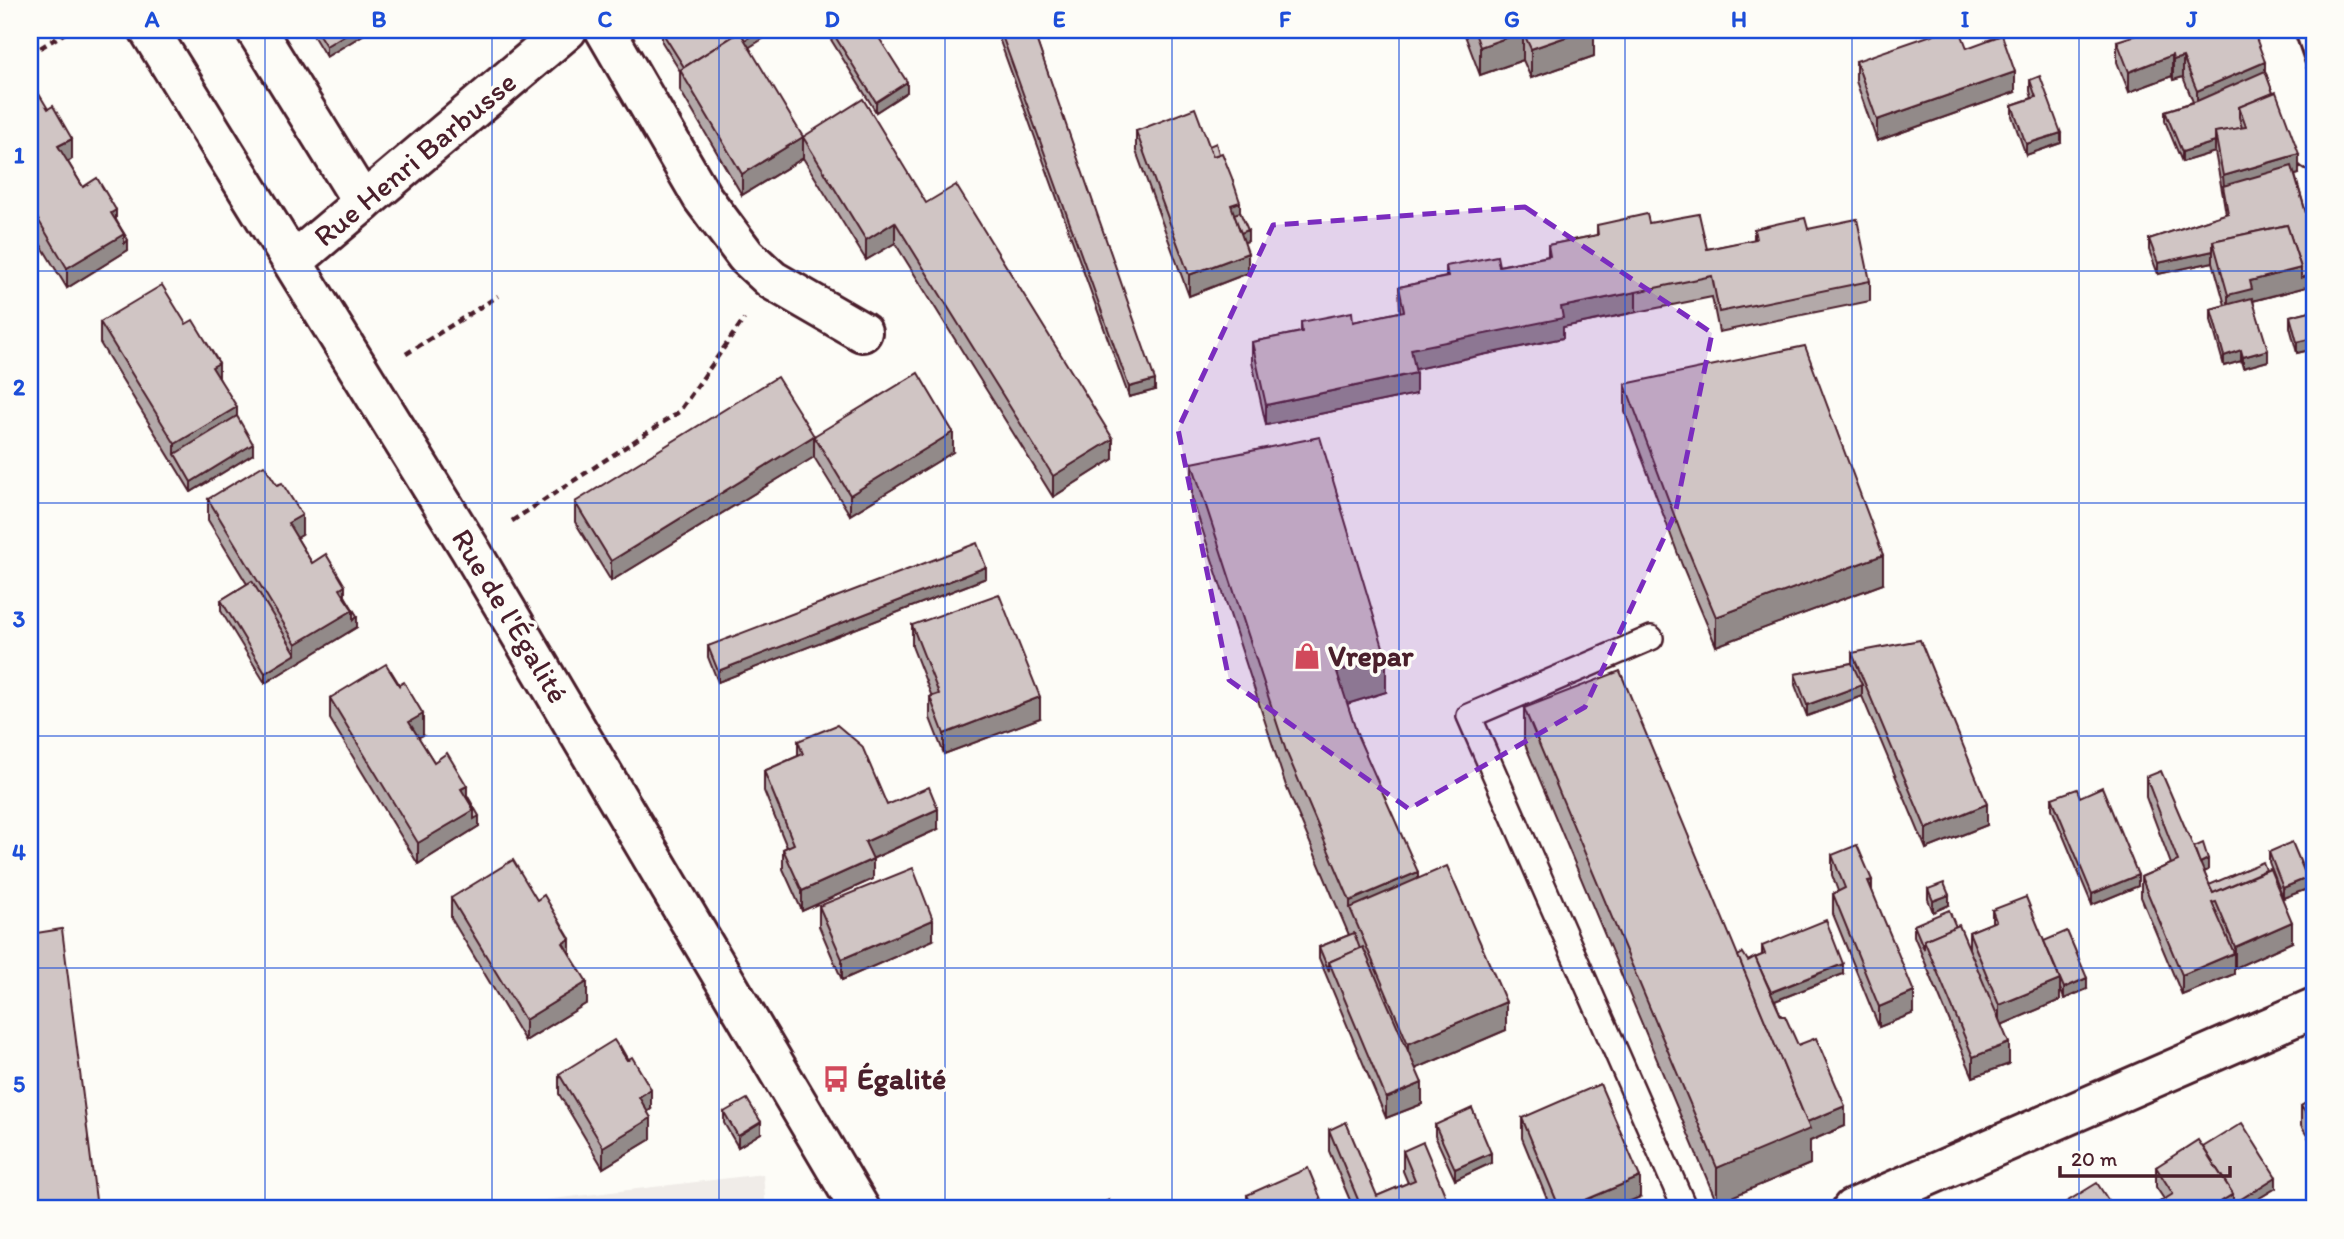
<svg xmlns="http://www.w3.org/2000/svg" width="2344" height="1239" viewBox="0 0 2344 1239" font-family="Itim,sans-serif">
<rect width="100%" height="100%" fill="#fdfcf7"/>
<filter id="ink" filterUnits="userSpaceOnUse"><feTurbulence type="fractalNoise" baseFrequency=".0143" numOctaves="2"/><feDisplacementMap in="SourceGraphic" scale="14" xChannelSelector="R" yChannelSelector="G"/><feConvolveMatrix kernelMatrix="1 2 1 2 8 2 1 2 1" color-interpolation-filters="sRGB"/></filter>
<g filter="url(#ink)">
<!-- built -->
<polygon fill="#f0ece8" points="763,1174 766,1209 468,1209"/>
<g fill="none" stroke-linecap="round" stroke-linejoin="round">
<defs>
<polyline id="lane" points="1651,638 1469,716 1685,1209"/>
<g id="street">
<polyline points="149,30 470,549 860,1209"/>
<polyline points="256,30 363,203"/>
<polyline points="605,30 702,197 746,256 772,280 862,332"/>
<polyline points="2272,30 2314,151"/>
<polyline points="294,261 567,30"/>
<polyline points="1852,1209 2314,1008"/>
</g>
</defs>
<!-- lane casing -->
<use href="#lane" stroke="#4a1f2b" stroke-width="28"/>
<!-- street casing -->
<use href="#street" stroke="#4a1f2b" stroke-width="44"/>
<!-- path -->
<g stroke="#4a1f2b" stroke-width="4.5" stroke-dasharray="7 5" stroke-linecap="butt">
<polyline points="30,54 70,30"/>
<polyline points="406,354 498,296"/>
<polyline points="512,521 679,412 744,319"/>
</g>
<!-- lane -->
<use href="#lane" stroke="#fdfcf7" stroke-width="23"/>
<!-- street -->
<use href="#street" stroke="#fdfcf7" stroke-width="38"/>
</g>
<!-- wall -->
<g fill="#b3a9a9" stroke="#4a1f2b" stroke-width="2">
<polygon points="311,30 371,30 326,57 311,32"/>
<polygon points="777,30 749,47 803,158 742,195 680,90 680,71 662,42 662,32"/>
<polygon points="825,30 874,30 907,92 876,112"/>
<polygon points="996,30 1033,30 1155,390 1129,397"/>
<polygon points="1463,30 1602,30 1594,33 1594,56 1531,78 1523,60 1480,75"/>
<polygon points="2117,41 2265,71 2299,174 2295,175 2311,230 2314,230 2314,285 2253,301 2268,361 2243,368 2241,361 2224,366 2211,320 2211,309 2225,305 2213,262 2158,274 2149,250 2149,239 2226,214 2223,196 2215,152 2182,162 2165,121 2165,111 2193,102 2183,77 2173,80 2172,76 2129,92 2117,62"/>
<polygon points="1967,48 2015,92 1877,141 1856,81 1856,61"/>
<polygon points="2030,80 2061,143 2026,155 2012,116 2012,105 2032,98 2030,91"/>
<polygon points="30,93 72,159 68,162 83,187 116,220 128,250 67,288 30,227"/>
<polygon points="1136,131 1209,146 1240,212 1248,241 1244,242 1248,273 1189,296 1136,151"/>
<polygon points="803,137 926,203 1113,459 1053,497 895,243 866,260 803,158"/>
<polygon points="1649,223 1707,249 1754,240 1754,229 1808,229 1870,281 1870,301 1719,332 1712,297 1563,327 1563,338 1415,369 1416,394 1266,425 1252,362 1252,342 1301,332 1301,322 1353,322 1400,312 1399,287 1446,277 1446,266 1499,266 1548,256 1548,245 1597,235 1597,225"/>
<polygon points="2314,310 2314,349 2297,353 2290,327 2290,316"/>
<polygon points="100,322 219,378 253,454 191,492 100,343"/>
<polygon points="1625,384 1883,584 1716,646 1682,565 1625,412"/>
<polygon points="814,436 953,452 850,515 814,457 611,581 575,522 575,502"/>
<polygon points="1192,463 1386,692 1347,704 1358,737 1418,878 1506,1030 1415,1069 1422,1104 1386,1118 1319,958 1319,947 1349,935 1286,786 1192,498"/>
<polygon points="208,499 302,535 297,538 312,563 345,596 357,627 265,683 221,611 221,600 247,584 208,520"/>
<polygon points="986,578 718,682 708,657 708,646"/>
<polygon points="912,625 1040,718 944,754 930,718 930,697 932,697 912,646"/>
<polygon points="1852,653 1987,825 1926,849 1862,696 1807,716 1795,685 1795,674 1852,663"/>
<polygon points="330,698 423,735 418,737 434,762 467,795 479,826 418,864 330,719"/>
<polygon points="1524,708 1738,956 1748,961 1762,955 1762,946 1843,974 1775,1001 1781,1016 1845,1126 1810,1141 1810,1164 1717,1203 1524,742"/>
<polygon points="798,741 887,805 938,829 872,859 873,879 802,911 783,869 783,849 787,847 764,791 764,771 798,756"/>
<polygon points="2146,777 2208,870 2204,872 2209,885 2292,942 2235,968 2234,966 2234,974 2182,995 2141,897 2141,877 2171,864 2146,797"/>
<polygon points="2080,797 2138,886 2092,905 2052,809 2052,798"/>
<polygon points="2269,852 2307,889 2283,898 2269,862"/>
<polygon points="1832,855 1872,891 1914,1013 1879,1027 1833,914 1833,894 1838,891 1832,875"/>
<polygon points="1928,889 1949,905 1933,912 1928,899"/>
<polygon points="451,898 570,955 587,1003 525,1041 451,918"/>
<polygon points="819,906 933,940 842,980 819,926"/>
<polygon points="1992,910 2044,941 2087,989 2064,999 2060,988 2060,1000 2001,1025 2009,1064 1973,1077 1914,936 1914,925 1956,927 1969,948 1969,932 1992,923"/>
<polygon points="559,1074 651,1109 647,1112 651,1139 603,1168 559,1094"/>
<polygon points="2314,1098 2314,1147 2301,1126 2301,1106"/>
<polygon points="724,1112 761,1133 738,1147 724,1123"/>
<polygon points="1522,1118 1640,1197 1611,1209 1551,1209 1522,1138"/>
<polygon points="1435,1125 1491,1163 1455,1180 1435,1136"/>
<polygon points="1329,1130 1377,1196 1408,1183 1403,1171 1403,1151 1451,1209 1352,1205 1329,1151"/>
<polygon points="2203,1147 2276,1188 2241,1209 2152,1209 2152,1207 2164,1199 2156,1187 2156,1167"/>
<polygon points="1247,1195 1325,1209 1243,1209 1247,1207"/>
</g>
<!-- shaded-wall -->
<g fill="#928a89" stroke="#4a1f2b" stroke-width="2">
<polygon points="353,30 371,30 326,57 326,46"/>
<polygon points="760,30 777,30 689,85 689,75"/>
<polygon points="1586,30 1602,30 1594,33 1594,56 1531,78 1531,49"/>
<polygon points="1523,32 1523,60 1480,75 1480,47"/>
<polygon points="2172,55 2172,76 2129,92 2129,72"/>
<polygon points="2183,57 2183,77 2173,80 2173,60"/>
<polygon points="2265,62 2265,82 2197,111 2197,91"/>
<polygon points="2015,72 2015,92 1877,141 1877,120"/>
<polygon points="907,82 907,92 876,112 876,102"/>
<polygon points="2061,133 2061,143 2026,155 2026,144"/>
<polygon points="803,137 803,158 742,195 742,174"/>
<polygon points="72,139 72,159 58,167 58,146"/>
<polygon points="2215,142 2215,152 2182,162 2182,152"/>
<polygon points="2299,154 2299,174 2225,196 2223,176"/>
<polygon points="1240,202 1240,222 1235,224 1231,205"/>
<polygon points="116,210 116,230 111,213"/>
<polygon points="895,222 895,243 866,260 866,240"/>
<polygon points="1248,230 1248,241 1238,244 1238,234"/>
<polygon points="124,234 128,240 128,250 67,288 67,268"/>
<polygon points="2213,251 2213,262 2158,274 2158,263"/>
<polygon points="1248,253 1248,273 1189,296 1189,275"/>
<polygon points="2301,268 2314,274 2314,285 2252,301 2228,315 2228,295 2250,281"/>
<polygon points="1636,292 1636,312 1563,327 1563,338 1411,370 1411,349 1561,307"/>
<polygon points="2314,338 2314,349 2297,353 2297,342"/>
<polygon points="2241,350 2241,361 2224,366 2224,356"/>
<polygon points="2268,350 2268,361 2243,368 2243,357"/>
<polygon points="219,363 219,384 212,367"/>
<polygon points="1416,373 1416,394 1266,425 1266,405"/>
<polygon points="1155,380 1155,390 1129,397 1129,387"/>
<polygon points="237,407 237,427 175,454 175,444"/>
<polygon points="953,432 953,452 850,515 850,495"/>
<polygon points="814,436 814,457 611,581 611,561"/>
<polygon points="1113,439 1113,459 1053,497 1053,476"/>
<polygon points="253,444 253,454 191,492 191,482"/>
<polygon points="302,515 302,535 288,543 288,523"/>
<polygon points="1883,555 1883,584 1716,646 1716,617"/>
<polygon points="986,567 986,578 718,682 718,671"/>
<polygon points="345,586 345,607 340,589"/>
<polygon points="353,610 357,616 357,627 265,683 265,673 296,654 296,644"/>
<polygon points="1386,657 1386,692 1337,707 1337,672"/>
<polygon points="1862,685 1862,696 1807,716 1807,705"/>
<polygon points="1040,697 1040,718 944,754 944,734"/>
<polygon points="423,714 423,735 409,743 409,722"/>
<polygon points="467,786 467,806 461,789"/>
<polygon points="1987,804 1987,825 1926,849 1926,829"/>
<polygon points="938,809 938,829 865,862 865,842"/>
<polygon points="474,810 479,816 479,826 418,864 418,843"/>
<polygon points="873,859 873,879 802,911 802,891"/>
<polygon points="2208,859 2208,870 2200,874 2200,863"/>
<polygon points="1418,872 1418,907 1350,908 1350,901"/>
<polygon points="2138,875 2138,886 2092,905 2092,894"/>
<polygon points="2307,878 2307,889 2283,898 2283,888"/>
<polygon points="1872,880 1872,900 1868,881"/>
<polygon points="1949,895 1949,905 1933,912 1933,901"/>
<polygon points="933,920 933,940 842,980 842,959"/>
<polygon points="2292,922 2292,942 2235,968 2235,947"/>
<polygon points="570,939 570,959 563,943"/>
<polygon points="2234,953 2234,974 2182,995 2182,975"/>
<polygon points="1843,964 1843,974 1767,1004 1767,994"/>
<polygon points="2087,978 2087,989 2064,999 2064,988"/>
<polygon points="2060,980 2060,1000 1999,1026 1999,1005"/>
<polygon points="587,982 587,1003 525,1041 525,1020"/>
<polygon points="1914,992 1914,1013 1879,1027 1879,1007"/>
<polygon points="1506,1002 1506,1030 1408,1072 1408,1044"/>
<polygon points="2009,1043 2009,1064 1973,1077 1973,1057"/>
<polygon points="1422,1083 1422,1104 1386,1118 1386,1098"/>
<polygon points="651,1089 651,1109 639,1118 639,1097"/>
<polygon points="1845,1106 1845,1126 1810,1141 1810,1164 1717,1203 1717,1168 1802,1124"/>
<polygon points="651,1118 651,1139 603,1168 603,1147"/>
<polygon points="761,1122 761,1133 738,1147 738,1136"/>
<polygon points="1491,1153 1491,1163 1455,1180 1455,1169"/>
<polygon points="1640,1177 1640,1197 1611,1209 1564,1209"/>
<polygon points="2276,1177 2276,1188 2241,1209 2233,1209 2233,1204"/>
<polygon points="2233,1194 2233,1209 2209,1209"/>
</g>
<!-- building -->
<g fill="#d0c5c4" stroke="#4a1f2b" stroke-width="2">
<polygon points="316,30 353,30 326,46"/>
<polygon points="665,30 760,30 745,40 740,32 684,67 662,32"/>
<polygon points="831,30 874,30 907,82 876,102"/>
<polygon points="1000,30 1033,30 1155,380 1129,387"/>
<polygon points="1474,30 1586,30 1531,49 1523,32 1480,47"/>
<polygon points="1946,30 1960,30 1967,48 2002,35 2015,72 1877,120 1856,61"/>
<polygon points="2152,30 2253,30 2265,62 2197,91 2183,57 2173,60 2172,55 2129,72 2117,41"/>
<polygon points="740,32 803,137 742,174 680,70"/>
<polygon points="2265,71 2273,93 2239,107 2239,117 2242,128 2215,132 2215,142 2182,152 2165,111 2197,101"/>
<polygon points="2040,76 2061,133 2026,144 2012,105 2036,97 2030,80"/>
<polygon points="36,89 48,109 53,106 72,139 58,146 83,187 97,178 116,210 111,213 124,234 67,268 30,206 30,93"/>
<polygon points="2276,92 2299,154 2223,176 2215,132 2246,127 2239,107"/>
<polygon points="863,99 926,203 956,185 1113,439 1053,476 895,222 866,240 803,137"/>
<polygon points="1195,108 1213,156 1222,153 1232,178 1240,202 1231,205 1248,253 1189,275 1136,131"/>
<polygon points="1216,143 1219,154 1213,156 1209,146"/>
<polygon points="2292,166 2311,230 2314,230 2314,274 2301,278 2301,268 2287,225 2213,241 2213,251 2158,263 2149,239 2228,213 2223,186"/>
<polygon points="1240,212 1248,230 1241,233 1234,214"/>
<polygon points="1647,214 1649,223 1699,214 1707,249 1756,239 1754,229 1780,223 1805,218 1808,229 1857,219 1870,281 1719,312 1712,276 1636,292 1561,307 1563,318 1411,349 1416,373 1266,405 1252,342 1302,332 1301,322 1352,312 1353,322 1404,311 1399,287 1448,277 1446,266 1497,256 1499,266 1550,256 1548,245 1598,235 1597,225"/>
<polygon points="116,220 128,240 124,244 124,234"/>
<polygon points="2287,225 2301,268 2250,281 2252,289 2228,295 2213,241"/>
<polygon points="162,285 186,324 193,320 219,363 212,367 237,407 175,444 100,322"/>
<polygon points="2252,298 2268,350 2243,357 2241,350 2224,356 2211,309"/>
<polygon points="2314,310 2314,338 2297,342 2290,316"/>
<polygon points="1805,346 1883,555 1716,617 1682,536 1625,384"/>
<polygon points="918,373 953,432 850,495 814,436 611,561 575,502 777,377 814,436"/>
<polygon points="237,416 253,444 191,482 175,454"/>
<polygon points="1320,437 1386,657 1337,672 1358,737 1418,872 1350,901 1286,751 1192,463"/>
<polygon points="264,465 277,485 282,483 302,515 288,523 312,563 326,554 345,586 340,589 353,610 296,644 208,499"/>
<polygon points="977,543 986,567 718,671 708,646"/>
<polygon points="252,581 296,654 265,673 221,600"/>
<polygon points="999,594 1040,697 944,734 930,697 939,694 912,625"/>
<polygon points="345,596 357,616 353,620 353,610 344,597"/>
<polygon points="1920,640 1987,804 1926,829 1852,653"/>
<polygon points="1852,663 1862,685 1807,705 1795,674"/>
<polygon points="386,664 399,685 404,682 423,714 409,722 434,762 447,753 467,786 461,789 474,810 418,843 330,698"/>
<polygon points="390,671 391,671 399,684 399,685"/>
<polygon points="1620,671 1810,1129 1717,1168 1524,708"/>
<polygon points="837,725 862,746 887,805 929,787 938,809 865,842 873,859 802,891 783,849 794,844 764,771 803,754 798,741"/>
<polygon points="2161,771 2213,893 2270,869 2292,922 2235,947 2216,902 2212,903 2234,953 2182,975 2141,877 2178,861 2146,777"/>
<polygon points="2102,787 2138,875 2092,894 2052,798 2077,789 2080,797"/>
<polygon points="467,795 479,816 474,819 474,810 466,796"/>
<polygon points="2292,842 2307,878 2283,888 2269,852"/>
<polygon points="2203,843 2208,859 2200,863 2194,847"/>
<polygon points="1857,845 1872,880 1868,881 1914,992 1879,1007 1833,894 1845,888 1832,855"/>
<polygon points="513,860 537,900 544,895 570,939 563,943 587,982 525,1020 451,898"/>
<polygon points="2263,862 2266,870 2213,893 2209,885"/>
<polygon points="1447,866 1506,1002 1408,1044 1350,908"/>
<polygon points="913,868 933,920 842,959 819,906"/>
<polygon points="1944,883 1949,895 1933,901 1928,889"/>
<polygon points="2026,897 2060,980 1999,1005 1969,932 1996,921 1992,910"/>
<polygon points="1949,910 1956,927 1924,940 1924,949 1914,925"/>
<polygon points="1826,920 1843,964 1771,992 1755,958 1765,954 1762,946"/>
<polygon points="1959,925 2009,1043 1973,1057 1924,940"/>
<polygon points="62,929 97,1208 87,1209 30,1209 30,934"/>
<polygon points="2067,931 2087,978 2064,988 2044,941"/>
<polygon points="1354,933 1360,949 1329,962 1329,971 1319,947"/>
<polygon points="1363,947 1422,1083 1386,1098 1329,962"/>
<polygon points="1743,953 1748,961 1755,957 1781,1016 1785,1016 1798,1045 1816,1038 1845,1106 1807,1122 1738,956"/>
<polygon points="614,1040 627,1060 632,1057 651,1089 639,1097 651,1118 603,1147 559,1074"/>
<polygon points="620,1046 628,1060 627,1060 619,1047"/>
<polygon points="1600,1084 1640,1177 1564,1209 1560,1209 1522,1118"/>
<polygon points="2314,1098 2314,1126 2301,1106"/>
<polygon points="747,1099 761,1122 738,1136 724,1112"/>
<polygon points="1472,1108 1491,1153 1455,1169 1435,1125"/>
<polygon points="1346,1122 1377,1196 1415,1180 1403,1151 1423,1142 1451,1209 1341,1209 1359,1202 1329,1130"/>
<polygon points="2242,1123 2276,1177 2233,1204 2233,1194 2203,1147"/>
<polygon points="2198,1140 2233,1194 2209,1209 2154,1209 2152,1207 2173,1194 2156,1167"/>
<polygon points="1308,1168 1325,1209 1254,1209 1247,1195"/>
<polygon points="2097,1183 2114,1209 2055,1209"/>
<polygon points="1109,1200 1113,1209 1090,1209"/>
<polygon points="2047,1205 2050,1209 2040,1209"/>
</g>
</g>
<!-- marked area -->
<path fill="#7b2cbf" fill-opacity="0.2" stroke="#7b2cbf" stroke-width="5" stroke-dasharray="14 9" stroke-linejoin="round" d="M1525,207L1712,333L1675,514L1585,707L1409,809L1229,680L1178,429L1273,225Z"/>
<!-- grid -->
<path fill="none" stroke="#1d4ed8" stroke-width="2" stroke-opacity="0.55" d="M265,30V1209M492,30V1209M719,30V1209M945,30V1209M1172,30V1209M1399,30V1209M1625,30V1209M1852,30V1209M2079,30V1209M30,271H2314M30,503H2314M30,736H2314M30,968H2314"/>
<!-- icons -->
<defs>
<symbol id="shop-bare" viewBox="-9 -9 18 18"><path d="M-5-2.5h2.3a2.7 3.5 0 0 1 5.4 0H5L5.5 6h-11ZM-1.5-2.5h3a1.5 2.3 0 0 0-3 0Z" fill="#d1495b" stroke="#fdfcf7" stroke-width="2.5" paint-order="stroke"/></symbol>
<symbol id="bus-bare" viewBox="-9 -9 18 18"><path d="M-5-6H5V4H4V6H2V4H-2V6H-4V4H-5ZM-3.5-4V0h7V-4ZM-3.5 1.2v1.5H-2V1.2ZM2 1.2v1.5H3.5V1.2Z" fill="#d1495b" stroke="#fdfcf7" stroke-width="2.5" paint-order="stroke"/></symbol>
</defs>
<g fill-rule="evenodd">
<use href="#shop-bare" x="1288" y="637" width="38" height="38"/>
<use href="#bus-bare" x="817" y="1060" width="38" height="38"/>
</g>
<g text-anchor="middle" stroke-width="7" stroke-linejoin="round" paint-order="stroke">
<!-- street labels -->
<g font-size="30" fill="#4a1f2b" stroke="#fdfcf7">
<text transform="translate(415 159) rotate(-40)" y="10">Rue Henri Barbusse</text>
<text transform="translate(510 616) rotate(59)" y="10">Rue de l'Égalité</text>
</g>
<!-- poi labels -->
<g font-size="30" font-weight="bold" fill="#4a1f2b" stroke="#fdfcf7" text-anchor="start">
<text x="1328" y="666">Vrepar</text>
<text x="857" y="1089">Égalité</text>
</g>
</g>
<!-- margin -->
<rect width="2344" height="1239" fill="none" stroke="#fdfcf7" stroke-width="77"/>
<!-- scale -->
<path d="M2060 1166v10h170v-10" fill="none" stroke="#4a1f2b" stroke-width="3.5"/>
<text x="2071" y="1166" font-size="21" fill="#4a1f2b" stroke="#fdfcf7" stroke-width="5" paint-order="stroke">20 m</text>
<rect x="38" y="38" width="2268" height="1162" fill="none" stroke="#1d4ed8" stroke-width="2.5"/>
<g font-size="23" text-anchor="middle" font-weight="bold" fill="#1d4ed8">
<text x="152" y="27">A</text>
<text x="379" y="27">B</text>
<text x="605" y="27">C</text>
<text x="832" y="27">D</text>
<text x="1059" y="27">E</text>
<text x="1285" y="27">F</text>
<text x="1512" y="27">G</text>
<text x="1739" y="27">H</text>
<text x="1965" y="27">I</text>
<text x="2192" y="27">J</text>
<text x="19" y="163">1</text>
<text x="19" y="395">2</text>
<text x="19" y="627">3</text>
<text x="19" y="860">4</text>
<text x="19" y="1092">5</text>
</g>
</svg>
